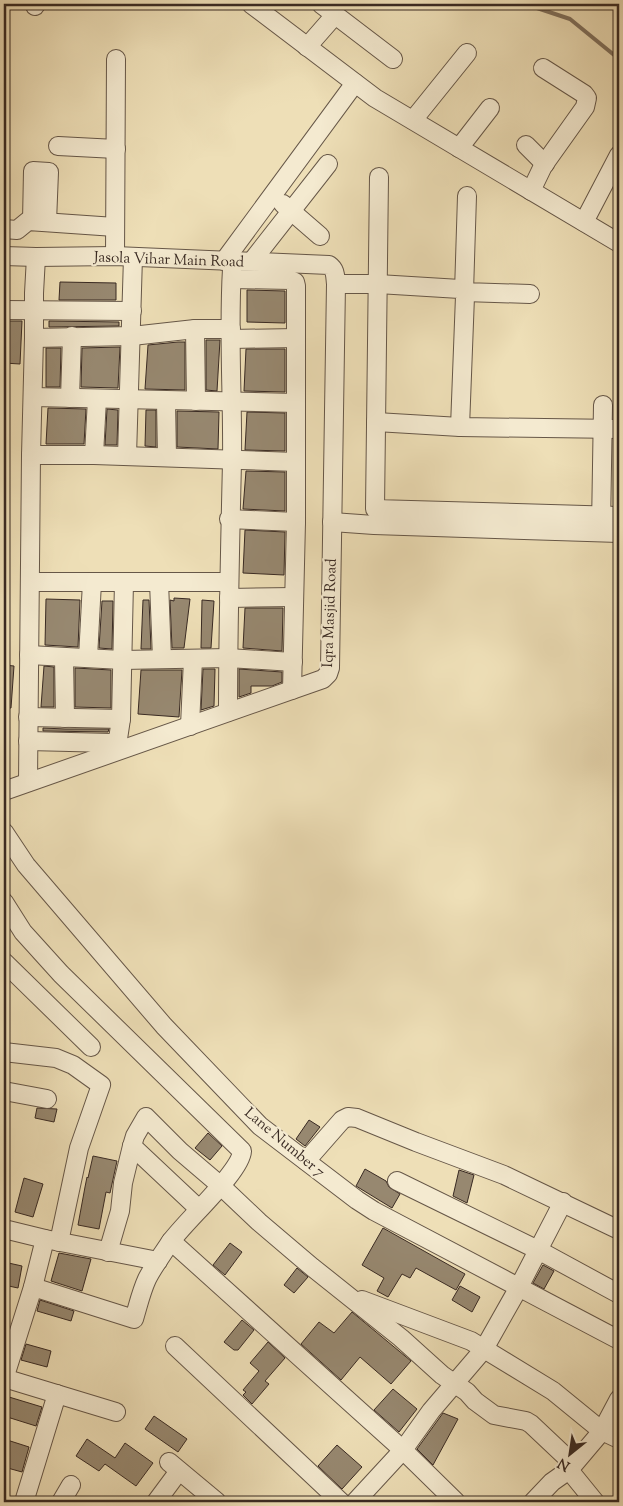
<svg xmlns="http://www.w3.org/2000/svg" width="623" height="1506" viewBox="0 0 623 1506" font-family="'Sorts Mill Goudy',serif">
<rect width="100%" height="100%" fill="#eedfb7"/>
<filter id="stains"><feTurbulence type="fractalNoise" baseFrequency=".004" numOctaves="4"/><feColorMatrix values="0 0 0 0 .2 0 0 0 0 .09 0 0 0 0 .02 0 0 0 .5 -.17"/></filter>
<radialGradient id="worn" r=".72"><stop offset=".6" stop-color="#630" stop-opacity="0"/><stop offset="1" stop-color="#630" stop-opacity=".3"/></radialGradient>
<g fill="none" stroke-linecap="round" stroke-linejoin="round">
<!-- stream -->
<polyline stroke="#80715e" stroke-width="4" points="525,4 570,19 619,59"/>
</g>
<!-- building -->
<g fill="#978870" stroke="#392a23">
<polygon points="60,282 116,283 116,300 59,300"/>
<polygon points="247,290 285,291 285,323 247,322"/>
<polygon points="5,321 22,321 20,364 4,363"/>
<polygon points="49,321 119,322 119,326 49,327"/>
<polygon points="206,340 220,340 217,391 206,390"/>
<polygon points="178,342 185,342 185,390 145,389 148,345"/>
<polygon points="120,347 118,388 81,387 82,348"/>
<polygon points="46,348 61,348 60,387 46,387"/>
<polygon points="246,349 285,349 285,392 244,391"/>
<polygon points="48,408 86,409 84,444 46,444"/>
<polygon points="107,409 118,410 117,445 105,445"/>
<polygon points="146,410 156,410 156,447 145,446"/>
<polygon points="177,411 219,412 218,449 177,447"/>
<polygon points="247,412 285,413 285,451 245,450"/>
<polygon points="246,471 285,472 285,511 243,509"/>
<polygon points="245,530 285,532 284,575 243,573"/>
<polygon points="174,598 190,599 184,648 172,648 170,600 174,601"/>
<polygon points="46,599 80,600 78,647 45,645"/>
<polygon points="143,600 149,600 151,649 141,649"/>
<polygon points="202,600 214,601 211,648 201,648"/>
<polygon points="102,601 113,601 112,649 99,648"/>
<polygon points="245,608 283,608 282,651 243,648"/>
<polygon points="4,665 14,666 11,708 4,708"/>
<polygon points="44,666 54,667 54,707 41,707"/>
<polygon points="75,668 111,670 111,708 75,707"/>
<polygon points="203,669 215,669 214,706 201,710"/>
<polygon points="239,669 282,672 282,682 272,686 251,686 251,693 239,697"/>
<polygon points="141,670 182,670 179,717 138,714"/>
<polygon points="43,728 65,729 109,729 108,732 43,731"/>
<polygon points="37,1108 57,1109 54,1122 35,1118"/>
<polygon points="309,1120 320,1127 305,1146 296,1139"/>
<polygon points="208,1133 222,1146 210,1160 195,1148"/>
<polygon points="93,1156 117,1161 110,1193 106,1192 99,1229 78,1225 85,1187 87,1177 88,1178"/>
<polygon points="365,1169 386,1181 389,1187 400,1194 392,1208 356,1186"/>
<polygon points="459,1170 474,1175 467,1203 453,1196"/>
<polygon points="24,1178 43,1184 33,1217 15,1212"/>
<polygon points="383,1228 465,1274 456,1290 416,1268 410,1278 402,1274 388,1297 377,1291 384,1278 362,1265"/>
<polygon points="230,1243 242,1252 225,1275 213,1265"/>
<polygon points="59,1253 91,1259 82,1291 51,1281"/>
<polygon points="4,1262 22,1266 18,1288 4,1285"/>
<polygon points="543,1265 554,1271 544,1289 533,1283"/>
<polygon points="297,1268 308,1277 294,1293 284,1285"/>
<polygon points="460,1286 480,1297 472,1312 452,1300"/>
<polygon points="40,1300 74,1311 71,1321 37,1311"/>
<polygon points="352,1312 411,1361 391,1384 360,1357 341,1380 301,1344 319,1322 334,1333"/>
<polygon points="242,1320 254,1330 238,1350 234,1350 224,1342"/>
<polygon points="268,1342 285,1358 265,1381 269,1384 252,1404 243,1395 246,1392 243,1390 259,1371 250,1363"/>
<polygon points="26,1344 51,1351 47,1367 21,1360"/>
<polygon points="393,1389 417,1409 399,1432 374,1410"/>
<polygon points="9,1397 42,1407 36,1426 4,1416"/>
<polygon points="443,1413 458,1419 433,1465 417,1449"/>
<polygon points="154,1416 187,1439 178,1452 145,1429"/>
<polygon points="4,1439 29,1447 22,1472 4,1467"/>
<polygon points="87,1439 115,1458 125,1443 153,1463 136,1486 105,1464 99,1471 76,1456"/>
<polygon points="337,1445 362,1467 342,1489 318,1466"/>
</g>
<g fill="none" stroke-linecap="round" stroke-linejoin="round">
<defs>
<g id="minor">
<polyline points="251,4 375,98 619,243"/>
<polyline points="321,4 393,59"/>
<polyline points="35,6 36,4"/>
<polyline points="307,47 335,15"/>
<polyline points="413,120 467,53"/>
<polyline points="526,145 545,164"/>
<polyline points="58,146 116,149"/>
<polyline points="459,148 490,108"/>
<polyline points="379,177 375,509 619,516"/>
<polyline points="531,191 543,166 585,107 587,98 584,94 543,68"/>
<polyline points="467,196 464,292 530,294"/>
<polyline points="283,204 320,236"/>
<polyline points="32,221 33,171 49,172 47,222"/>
<polyline points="584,222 619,155"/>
<polyline points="4,229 17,230 28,221 115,227"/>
<path d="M4,256L36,257L115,256L329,265C336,270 335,276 336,284L330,668L328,674L323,679L4,791"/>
<polyline points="115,256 116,59"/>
<polyline points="224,261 355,83"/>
<polyline points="252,261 328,164"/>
<polyline points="232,279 291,280 295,282 296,286 296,522 292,690"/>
<polyline points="336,284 378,284 460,289 464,292 465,296 460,427"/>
<polyline points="4,310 132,311"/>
<polyline points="195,329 196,401"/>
<polyline points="34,338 132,336 195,329 231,329"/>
<polyline points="231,339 296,338"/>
<polyline points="33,397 296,403"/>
<polyline points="70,398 72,336"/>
<polyline points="166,401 167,457"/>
<polyline points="376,422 460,427 619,429"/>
<polyline points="31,455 94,455 296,462"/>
<polyline points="94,455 97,399"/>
<polyline points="127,456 133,257"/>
<polyline points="229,519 296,522"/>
<polyline points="332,522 374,525 619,533"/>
<polyline points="601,527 603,405"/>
<polyline points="30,582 229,582"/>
<polyline points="159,582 162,659"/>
<polyline points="229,598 294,597"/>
<polyline points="29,655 122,660 228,658 293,662"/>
<polyline points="64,657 65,718"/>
<polyline points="88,658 92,582"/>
<path d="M228,712C228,629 230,546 232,462C233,398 228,333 232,269"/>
<polyline points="28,717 121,719"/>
<polyline points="190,726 193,659"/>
<polyline points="28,741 112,743 118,739 121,719 124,582"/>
<polyline points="28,782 31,455 34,338 34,293 36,257"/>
<polyline points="4,832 26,865 164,1026 260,1126 357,1200 374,1211 619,1340"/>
<path d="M4,902L23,932L61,974L242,1151C241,1172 183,1223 169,1244C162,1255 153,1267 147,1279C141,1292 138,1306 134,1319L33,1287"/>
<polyline points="4,962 91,1047"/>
<polyline points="4,1052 56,1058 73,1065 101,1085 79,1148 59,1242"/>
<polyline points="4,1091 47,1099"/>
<polyline points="132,1146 199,1209"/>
<polyline points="306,1161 342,1120 348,1117 357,1118 416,1142 504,1175 619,1230"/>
<polyline points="397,1181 538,1250 619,1294"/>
<polyline points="4,1229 45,1239 158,1261"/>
<polyline points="171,1241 403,1450 456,1502"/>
<polyline points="108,1252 120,1211 123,1183 132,1146 135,1136 146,1117 180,1151 221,1186 259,1222 312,1267 401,1338 442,1375 467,1392 475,1401 494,1415 526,1421 531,1424 566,1457 569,1470 595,1502"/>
<polyline points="362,1300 471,1341 553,1391 602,1431 619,1439"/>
<polyline points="175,1346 341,1502"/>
<polyline points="4,1378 116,1412"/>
<polyline points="4,1379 33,1287 45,1239"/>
<polyline points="169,1462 217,1502"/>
<polyline points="24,1502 57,1394"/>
<polyline points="61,1502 71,1485"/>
<polyline points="156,1502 179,1471"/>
<polyline points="355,1502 403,1450 431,1411 484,1349 519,1287 563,1202"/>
<polyline points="533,1502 552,1482 569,1470 602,1431 619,1399"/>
</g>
</defs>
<!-- minor casing -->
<use href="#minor" stroke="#665748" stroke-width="20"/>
<!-- minor -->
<use href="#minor" stroke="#f4ead0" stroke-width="18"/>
</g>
<g text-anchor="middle" stroke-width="4.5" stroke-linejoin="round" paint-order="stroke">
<!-- street labels -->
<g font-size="15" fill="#392a23" stroke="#f4ead0">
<text transform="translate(169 259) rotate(2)" y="5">Jasola Vihar Main Road</text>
<text transform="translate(329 613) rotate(-88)" y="5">Iqra Masjid Road</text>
<text transform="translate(285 1142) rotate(40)" y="5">Lane Number 7</text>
</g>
</g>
<!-- margin -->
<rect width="623" height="1506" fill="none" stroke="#eedfb7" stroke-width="20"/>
<rect x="5" y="5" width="613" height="1496" fill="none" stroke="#392a23" stroke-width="2.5"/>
<rect x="10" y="10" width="603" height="1486" fill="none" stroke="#392a23"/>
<!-- north arrow -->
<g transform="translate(570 1454) rotate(210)" stroke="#f4ead0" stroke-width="4" paint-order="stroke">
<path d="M0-4L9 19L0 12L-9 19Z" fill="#392a23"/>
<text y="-8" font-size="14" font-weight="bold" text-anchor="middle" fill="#392a23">N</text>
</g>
<rect width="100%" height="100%" filter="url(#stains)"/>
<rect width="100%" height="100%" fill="url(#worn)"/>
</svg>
